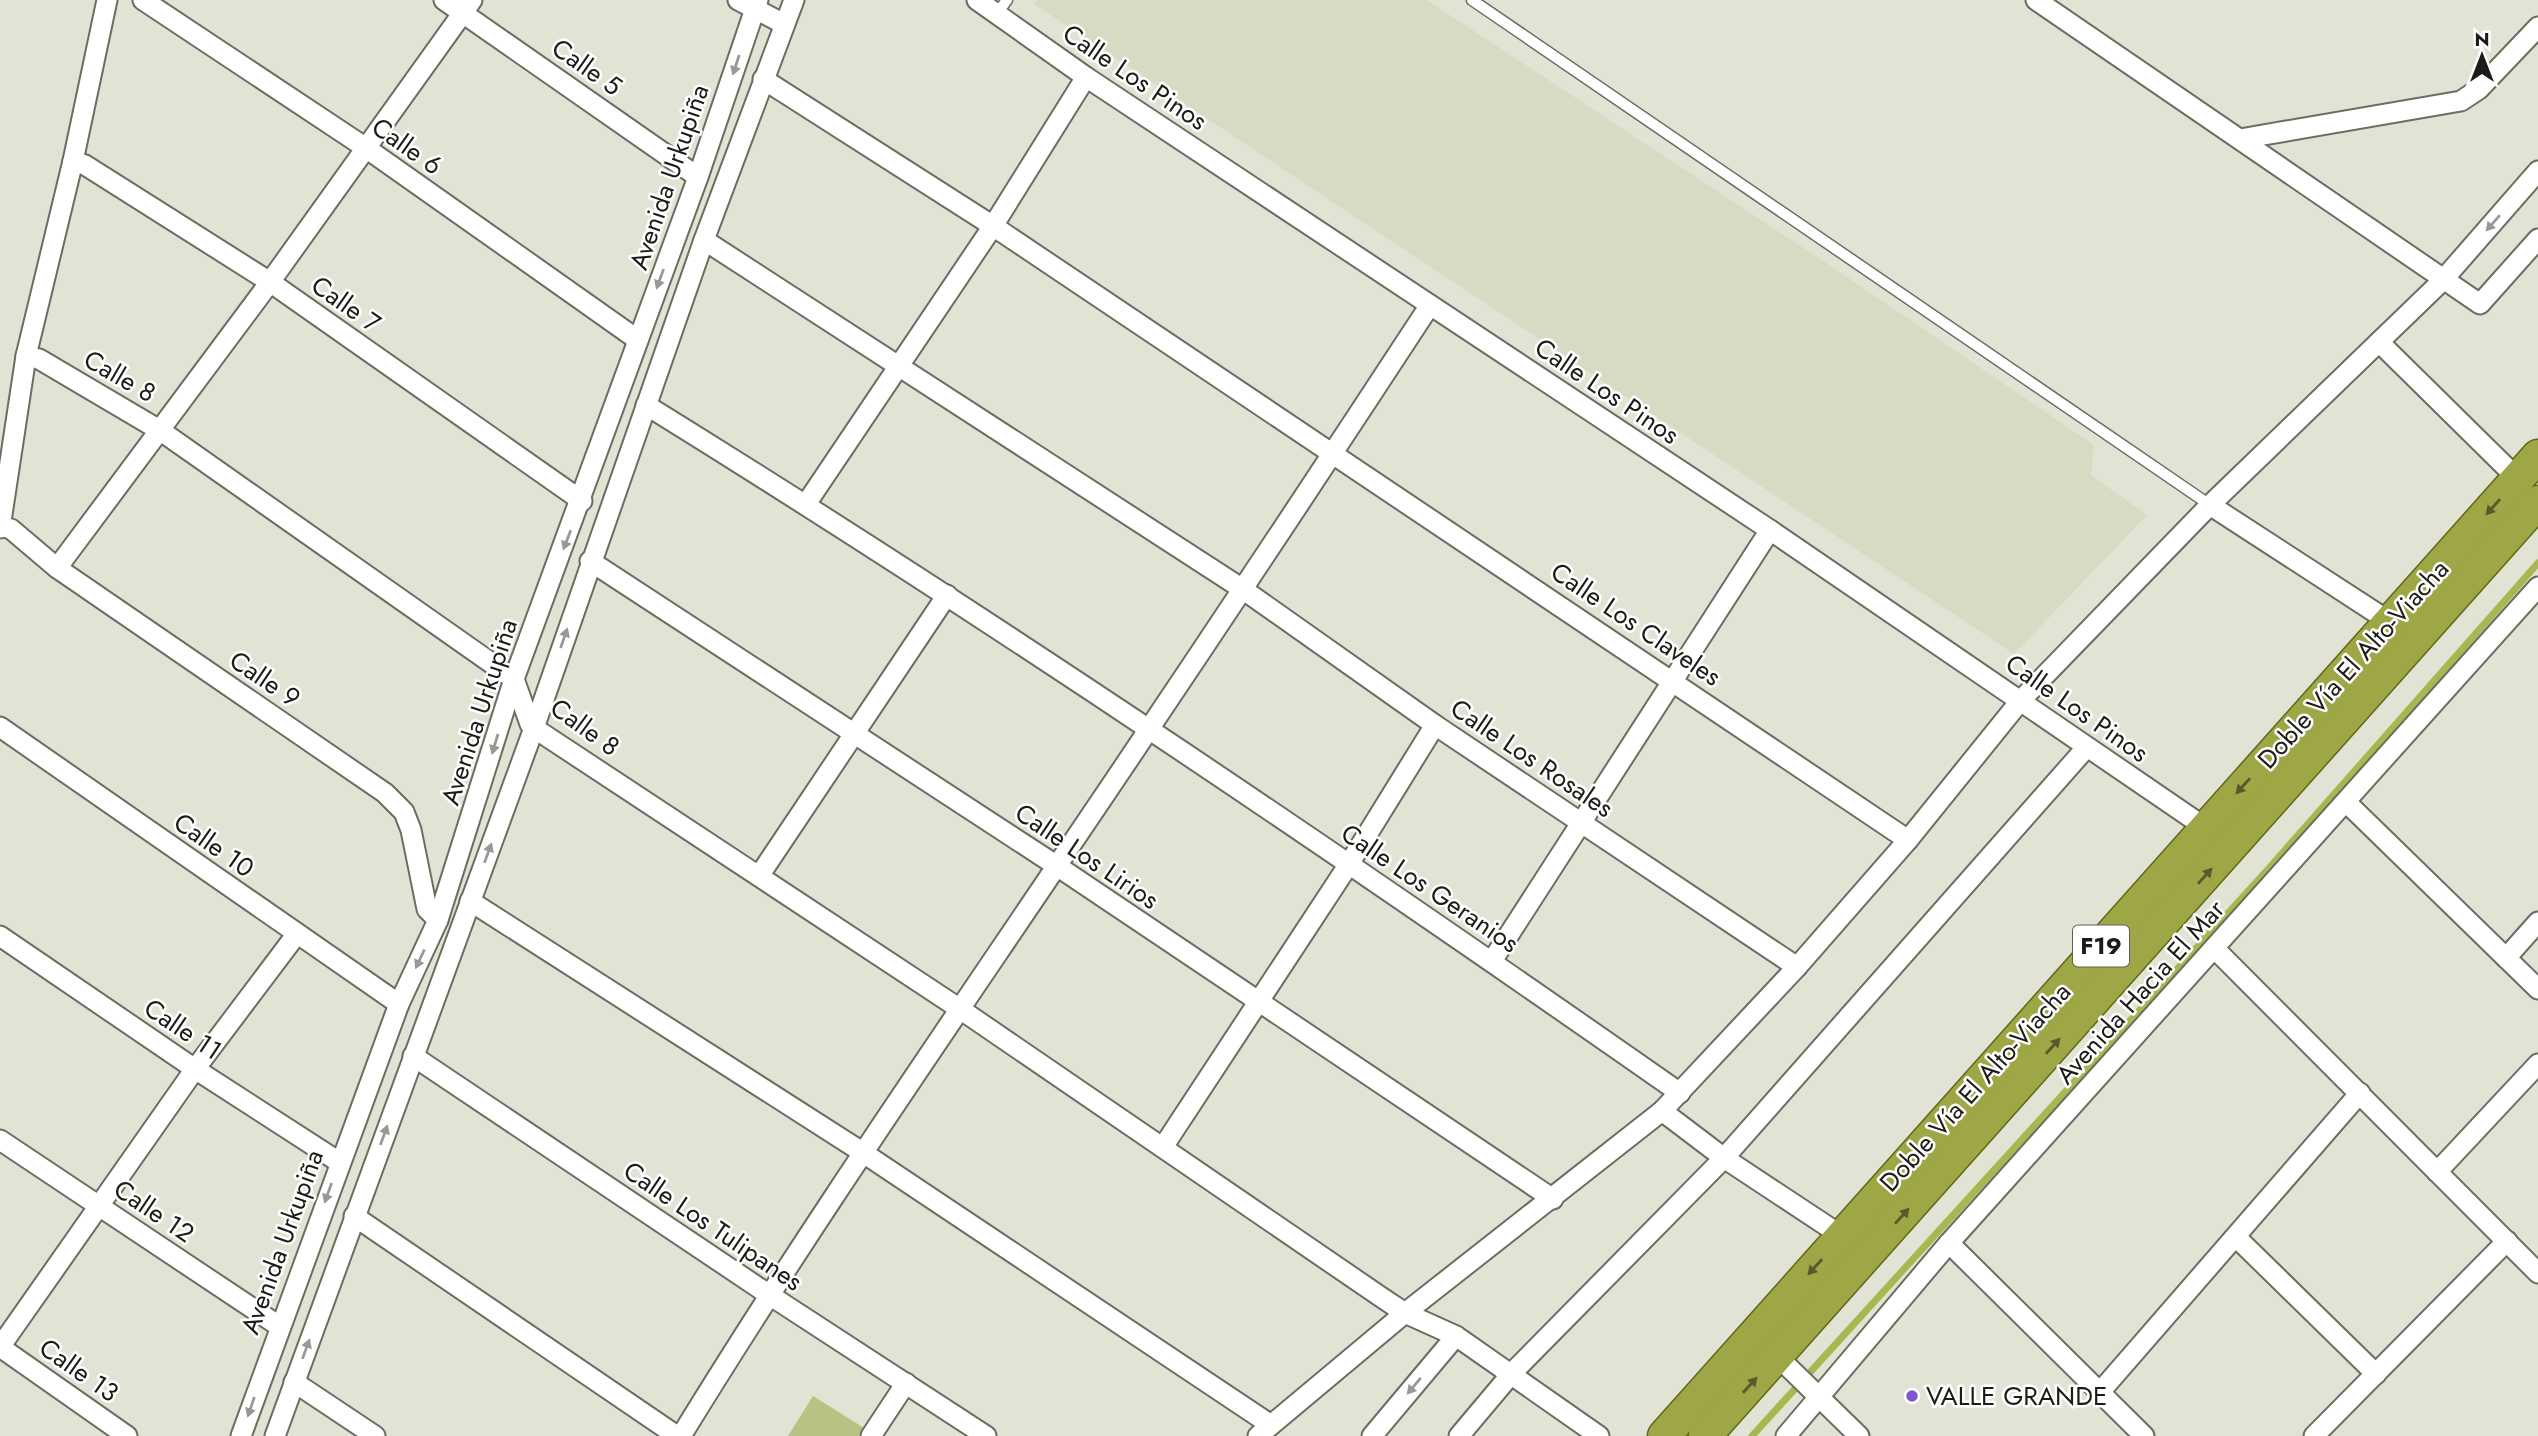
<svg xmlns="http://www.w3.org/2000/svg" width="2538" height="1436" viewBox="0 0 2538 1436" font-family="Jost,sans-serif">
<rect width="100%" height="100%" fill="#e1e4d4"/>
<!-- built -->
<polygon fill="#d7dbc4" points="1037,0 1427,0 1825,262 2094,445 2091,475 2147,515 2014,654 1034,4"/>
<!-- green -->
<polygon fill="#b8c282" points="813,1396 864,1428 858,1436 788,1436"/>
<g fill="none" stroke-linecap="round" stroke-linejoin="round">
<!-- stream -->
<polyline stroke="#aab751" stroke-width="7" points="1752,1436 2270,867 2538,563"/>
<defs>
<g id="service">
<polyline points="1472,0 2210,505"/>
<polyline points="995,16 1007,0"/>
</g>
<g id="minor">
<polyline points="143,0 366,148 638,340"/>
<polyline points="444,0 698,177"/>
<polyline points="738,0 784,24"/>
<polyline points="977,0 1086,77 1770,530 2206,828"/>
<polyline points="2036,0 2480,304 2538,239"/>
<polyline points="763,79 993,226 1908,840"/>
<polyline points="2240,139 2461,101 2479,89 2538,27"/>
<polyline points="73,161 85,165 270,282 582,501"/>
<polyline points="704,240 1241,588 1435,725 1797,967"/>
<polyline points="2379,342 2518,479"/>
<polyline points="26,356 39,359 161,431 514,679 530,724 534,728 960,1009 1381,1297 1405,1313 1456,1336 1599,1436"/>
<path d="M646,405C998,623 1341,856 1680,1093"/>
<polyline points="806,504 993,226 1086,77"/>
<polyline points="2210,505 2390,622"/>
<polyline points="0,526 11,529 57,568 385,793 404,812 411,830 427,909 438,920"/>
<polyline points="0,528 26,356 73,161 107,0"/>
<polyline points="590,561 1057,866 1553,1199"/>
<polyline points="57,568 270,282 472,0"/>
<polyline points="0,727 399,1004"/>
<polyline points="2346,802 2538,989"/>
<polyline points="759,876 947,595"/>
<polyline points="470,901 862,1152 1271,1425"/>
<polyline points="0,936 195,1069 339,1162"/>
<polyline points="2215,949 2538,1273"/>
<polyline points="2506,958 2538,922"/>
<polyline points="1492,961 1770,530"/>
<polyline points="413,1056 768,1294 986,1436"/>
<polyline points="1662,1111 1724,1158 1842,1236"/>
<polyline points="0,1140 279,1326"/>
<polyline points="1163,1147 1349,864 1435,725"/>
<polyline points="2437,1172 2538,1064"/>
<polyline points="354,1216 677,1436"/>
<polyline points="2237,1238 2376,1374"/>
<polyline points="1949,1243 2144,1436"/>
<polyline points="0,1347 195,1069 296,935"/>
<polyline points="0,1347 127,1436"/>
<polyline points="1777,1356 1859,1436"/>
<polyline points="294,1382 375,1436"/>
<polyline points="2100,1392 2360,1093"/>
<polyline points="241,1436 399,1004 438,920 514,679 698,177 758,0"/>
<polyline points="275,1436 534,728 704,240 794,0"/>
<path d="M681,1436C800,1242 929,1055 1056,867C1182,681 1307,493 1430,305"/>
<polyline points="871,1436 906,1383"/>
<polyline points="1258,1436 1405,1313 1662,1111 1797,967 1908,840 2021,700 2210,505 2442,281 2538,171"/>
<polyline points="1372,1436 1456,1336"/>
<polyline points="1459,1436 1512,1373 1724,1158 2086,748"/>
<polyline points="1786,1436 1949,1243 2538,587"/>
<polyline points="2314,1436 2507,1241"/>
</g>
<g id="trunk">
<polyline points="1664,1436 2538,456"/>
<polyline points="1705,1436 2538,502"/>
</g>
</defs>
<!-- service casing -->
<use href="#service" stroke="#6b6d60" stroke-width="13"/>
<!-- minor casing -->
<use href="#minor" stroke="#6b6d60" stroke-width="23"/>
<!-- trunk casing -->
<use href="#trunk" stroke="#606718" stroke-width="35"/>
<!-- service -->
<use href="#service" stroke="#fff" stroke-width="10"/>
<!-- minor -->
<use href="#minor" stroke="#fff" stroke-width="19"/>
<!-- trunk -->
<use href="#trunk" stroke="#9ea646" stroke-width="32"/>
</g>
<!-- one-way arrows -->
<defs><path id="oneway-solid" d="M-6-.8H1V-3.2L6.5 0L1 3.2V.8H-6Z" transform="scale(1.75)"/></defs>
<g fill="#989997">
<use href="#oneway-solid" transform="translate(736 65) rotate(108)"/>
<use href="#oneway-solid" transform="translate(2493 223) rotate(131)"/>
<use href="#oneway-solid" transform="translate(660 279) rotate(110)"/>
<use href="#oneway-solid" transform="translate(567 540) rotate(111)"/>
<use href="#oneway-solid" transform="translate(564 638) rotate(-71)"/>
<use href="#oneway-solid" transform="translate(495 744) rotate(107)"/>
<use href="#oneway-solid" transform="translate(488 853) rotate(-70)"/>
<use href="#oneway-solid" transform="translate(420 959) rotate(115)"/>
<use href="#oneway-solid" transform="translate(384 1135) rotate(-70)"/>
<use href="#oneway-solid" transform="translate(328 1193) rotate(110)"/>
<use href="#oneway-solid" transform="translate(306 1349) rotate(-70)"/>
<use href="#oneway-solid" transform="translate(1414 1386) rotate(130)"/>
<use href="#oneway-solid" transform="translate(251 1407) rotate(109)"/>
</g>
<g fill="#565a2c">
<use href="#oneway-solid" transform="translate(2493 507) rotate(132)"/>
<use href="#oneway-solid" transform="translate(2243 786) rotate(132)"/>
<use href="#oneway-solid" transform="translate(2205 876) rotate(-48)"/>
<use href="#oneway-solid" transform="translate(2053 1046) rotate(-48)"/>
<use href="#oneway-solid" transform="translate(1902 1216) rotate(-48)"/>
<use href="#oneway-solid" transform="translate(1815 1267) rotate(132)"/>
<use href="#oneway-solid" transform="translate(1750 1385) rotate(-48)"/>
</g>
<!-- markers -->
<circle fill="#8057d1" stroke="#fff" stroke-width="2.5" cx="1912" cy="1396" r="7"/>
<g text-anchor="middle" stroke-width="5" stroke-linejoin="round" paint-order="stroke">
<!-- shield labels -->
<rect fill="#fff" stroke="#5f605d" stroke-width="2" x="2073" y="925.5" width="56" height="41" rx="5"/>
<g font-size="24" font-weight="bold" fill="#1b1c17">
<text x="2101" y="954">F19</text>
</g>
<!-- street labels -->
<g font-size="26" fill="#1b1c17" stroke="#fff">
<text transform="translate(587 67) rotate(35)" y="9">Calle 5</text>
<text transform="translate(1135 77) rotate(34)" y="9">Calle Los Pinos</text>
<text transform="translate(407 146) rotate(35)" y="9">Calle 6</text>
<text transform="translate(669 177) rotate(-71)" y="9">Avenida Urkupiña</text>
<text transform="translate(346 304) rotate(35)" y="9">Calle 7</text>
<text transform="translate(120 376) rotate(30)" y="9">Calle 8</text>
<text transform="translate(1607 391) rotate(34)" y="9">Calle Los Pinos</text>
<text transform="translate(1636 624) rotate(34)" y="9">Calle Los Claveles</text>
<text transform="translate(2353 664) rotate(-48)" y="9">Doble Vía El Alto-Viacha</text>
<text transform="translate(265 679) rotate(34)" y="9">Calle 9</text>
<text transform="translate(2077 708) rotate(35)" y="9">Calle Los Pinos</text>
<text transform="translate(479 712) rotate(-72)" y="9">Avenida Urkupiña</text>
<text transform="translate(585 727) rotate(36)" y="9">Calle 8</text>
<text transform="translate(1532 758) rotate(34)" y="9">Calle Los Rosales</text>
<text transform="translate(214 845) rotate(35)" y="9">Calle 10</text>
<text transform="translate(1087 856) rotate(34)" y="9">Calle Los Lirios</text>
<text transform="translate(1430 888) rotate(34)" y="9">Calle Los Geranios</text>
<text transform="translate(2140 992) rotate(-48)" y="9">Avenida Hacia El Mar</text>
<text transform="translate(183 1029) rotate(34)" y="9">Calle 11</text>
<text transform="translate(1975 1087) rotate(-48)" y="9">Doble Vía El Alto-Viacha</text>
<text transform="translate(154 1211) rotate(34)" y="9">Calle 12</text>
<text transform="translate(713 1226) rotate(34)" y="9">Calle Los Tulipanes</text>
<text transform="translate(282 1242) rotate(-70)" y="9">Avenida Urkupiña</text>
<text transform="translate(79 1370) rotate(35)" y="9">Calle 13</text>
</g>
<!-- poi labels -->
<g font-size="26" fill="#1b1c17" stroke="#fff" text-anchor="start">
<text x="1926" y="1405">VALLE GRANDE</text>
</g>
</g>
<!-- north arrow -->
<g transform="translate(2482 56)" stroke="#ffffff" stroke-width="5" paint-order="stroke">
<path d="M0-5L12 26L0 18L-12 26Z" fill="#1b1c17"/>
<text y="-10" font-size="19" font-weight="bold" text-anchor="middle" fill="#1b1c17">N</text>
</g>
</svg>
